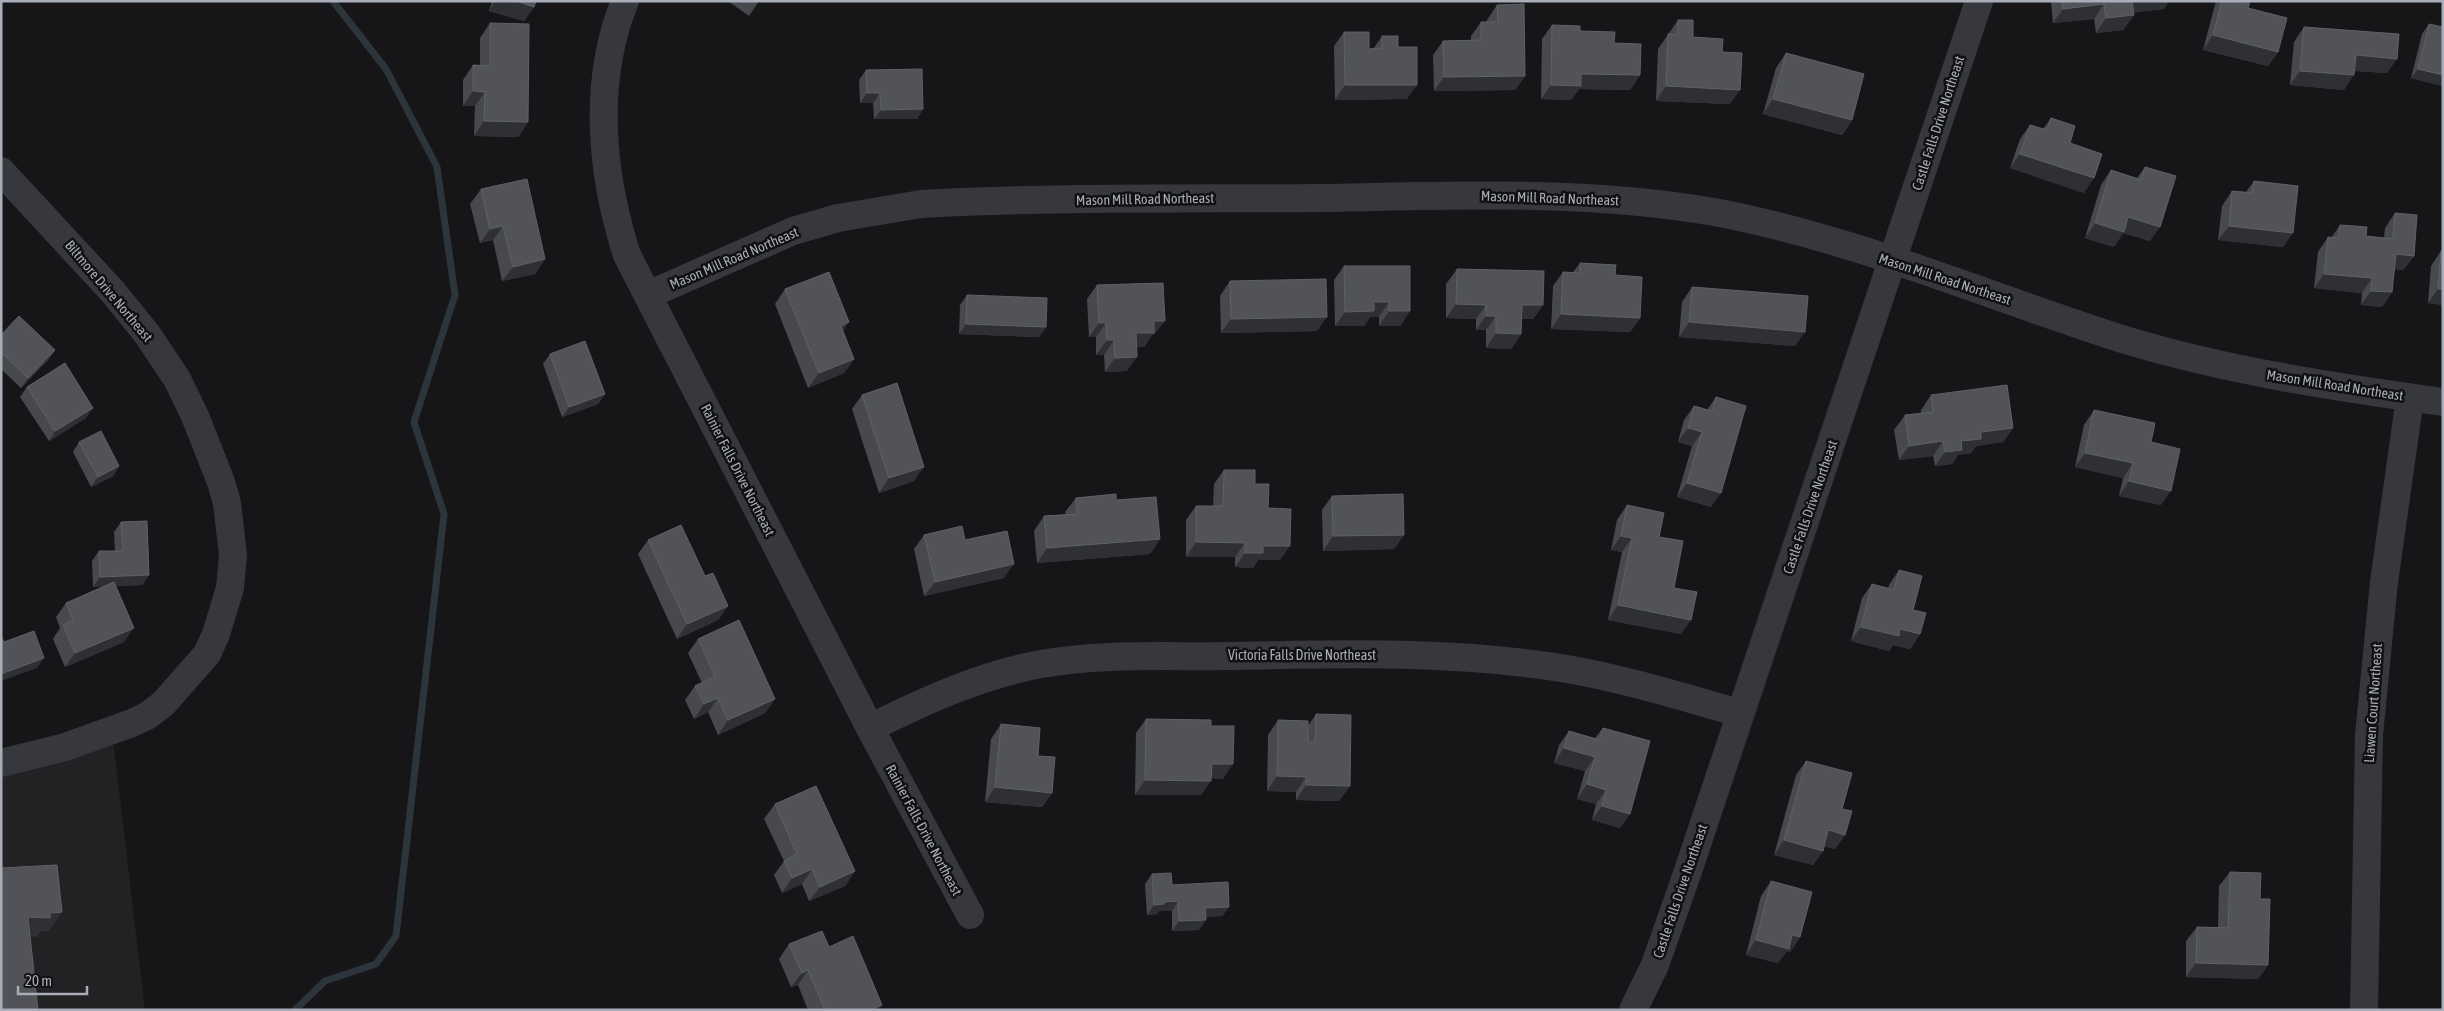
<svg xmlns="http://www.w3.org/2000/svg" width="2444" height="1011" viewBox="0 0 2444 1011" font-family="'Asap Condensed',sans-serif">
<rect width="100%" height="100%" fill="#161618"/>
<!-- built -->
<polygon fill="#222225" points="112,731 145,1010 1,1010 1,763"/>
<g fill="none" stroke-linecap="round" stroke-linejoin="round">
<!-- stream -->
<polyline stroke="#2c353c" stroke-width="7" points="295,1010 325,981 376,964 396,936 444,514 414,422 455,295 437,167 386,69 333,1"/>
<!-- minor -->
<g stroke="#37383d" stroke-width="28">
<path d="M625,1C592,82 601,174 627,255L870,728L970,915"/>
<polyline points="1,171 113,292 147,334 177,379 195,416 221,482 227,503 233,555 230,588 216,634 207,654 163,704 147,716 132,723 65,747 1,763"/>
<path d="M648,295L793,231L838,218L921,204C1053,197 1185,199 1318,198C1449,196 1583,189 1714,212C1854,238 1987,296 2122,339C2227,371 2335,387 2443,402"/>
<path d="M870,728C924,701 981,675 1041,664C1102,653 1166,657 1228,656C1341,654 1455,650 1567,669C1625,679 1683,697 1739,713"/>
<polyline points="1633,1010 1655,965 1688,871 1979,1"/>
<polyline points="2364,1010 2369,735 2384,582 2410,398"/>
</g>
</g>
<!-- wall -->
<g fill="#47494d">
<polygon points="492,1 536,1 534,7 524,21 489,11"/>
<polygon points="728,1 759,1 749,16"/>
<polygon points="2051,1 2169,1 2164,9 2133,12 2134,15 2123,30 2096,33 2094,19 2053,23"/>
<polygon points="2216,1 2250,1 2248,8 2278,52 2268,66 2203,50"/>
<polygon points="1497,5 1525,76 1515,90 1434,91 1433,55 1443,41 1471,40 1471,36 1481,22 1487,22 1487,20"/>
<polygon points="1678,20 1693,37 1722,52 1730,104 1656,101 1658,49"/>
<polygon points="490,23 528,122 518,137 474,136 475,106 463,106 463,80 473,65 480,65 480,38"/>
<polygon points="2429,24 2443,86 2411,78 2422,34"/>
<polygon points="1552,25 1580,31 1614,43 1640,75 1630,90 1579,89 1571,100 1541,99 1542,39"/>
<polygon points="2304,27 2387,73 2354,71 2344,90 2290,85 2294,42"/>
<polygon points="1344,32 1369,49 1373,49 1382,36 1398,47 1407,99 1335,100 1334,46"/>
<polygon points="1786,53 1852,120 1842,135 1763,114 1776,68"/>
<polygon points="866,70 923,109 917,119 874,119 873,103 860,103 859,80"/>
<polygon points="2051,118 2070,143 2084,193 2010,168 2020,139 2030,125 2043,129"/>
<polygon points="2145,167 2150,241 2123,233 2114,247 2085,238 2101,185 2111,170 2137,178"/>
<polygon points="2254,181 2283,247 2218,240 2222,206 2232,191 2246,192"/>
<polygon points="481,189 545,259 535,274 502,281 493,240 480,243 470,204"/>
<polygon points="2395,213 2414,256 2403,270 2394,269 2392,292 2382,307 2361,305 2362,293 2314,288 2318,252 2328,237 2331,238 2340,225 2366,236 2384,238 2385,228"/>
<polygon points="2441,251 2443,251 2443,305 2428,303 2431,266"/>
<polygon points="1580,263 1615,275 1640,318 1630,332 1551,329 1553,286 1563,272 1573,272"/>
<polygon points="1344,266 1410,311 1400,326 1379,326 1379,317 1370,317 1364,326 1335,326 1334,280"/>
<polygon points="1457,269 1543,305 1533,319 1522,319 1521,334 1511,349 1486,348 1486,330 1476,330 1476,319 1446,318 1446,284"/>
<polygon points="1230,281 1317,331 1221,333 1220,296"/>
<polygon points="1097,285 1154,335 1152,335 1144,347 1137,347 1127,371 1105,372 1104,355 1096,355 1096,337 1089,337 1087,299"/>
<polygon points="1692,287 1795,346 1679,337 1682,302"/>
<polygon points="785,289 854,359 844,373 808,388 775,304"/>
<polygon points="967,295 1046,327 1039,337 959,334 960,305"/>
<polygon points="1,335 55,350 48,360 21,388 1,369"/>
<polygon points="550,354 605,394 598,404 562,417 543,364"/>
<polygon points="27,387 86,418 49,441 20,397"/>
<polygon points="862,395 914,481 879,493 852,409"/>
<polygon points="1931,395 2013,428 2003,442 1976,446 1971,453 1958,455 1952,464 1935,466 1933,456 1899,460 1894,430 1905,415 1921,413 1921,410"/>
<polygon points="1716,397 1711,507 1677,497 1692,446 1678,442 1684,420 1694,406 1707,410"/>
<polygon points="2094,410 2151,442 2161,505 2119,496 2123,478 2075,467 2084,425"/>
<polygon points="79,442 119,466 113,476 91,487 73,452"/>
<polygon points="1224,470 1255,484 1268,508 1280,560 1258,560 1253,568 1235,567 1235,557 1186,557 1186,520 1196,506 1213,506 1214,484"/>
<polygon points="1332,496 1404,535 1394,549 1323,551 1322,510"/>
<polygon points="1076,498 1116,500 1160,539 1150,554 1037,563 1034,531 1044,516 1066,515 1065,512"/>
<polygon points="1627,505 1659,537 1674,588 1681,634 1608,620 1622,552 1611,550 1617,520"/>
<polygon points="121,522 149,575 142,585 116,586 124,642 65,667 53,639 60,628 56,617 66,603 105,586 93,587 92,561 99,551 115,551 114,532"/>
<polygon points="924,535 965,540 1004,578 924,596 914,549"/>
<polygon points="648,540 705,576 728,606 718,620 677,639 638,554"/>
<polygon points="1899,570 1913,610 1920,634 1910,649 1893,645 1889,651 1851,641 1862,598 1872,584 1888,588 1889,585"/>
<polygon points="698,639 775,699 765,713 718,735 708,712 694,719 685,700 695,686 702,683 688,653"/>
<polygon points="1316,714 1350,786 1339,801 1296,800 1296,792 1267,791 1268,735 1278,720 1308,726"/>
<polygon points="1146,719 1211,726 1223,779 1211,778 1201,795 1135,795 1136,733"/>
<polygon points="1001,724 1038,756 1052,793 1042,807 985,802 991,739"/>
<polygon points="1603,728 1630,814 1620,828 1592,820 1596,804 1577,799 1585,771 1554,763 1559,745 1569,731 1595,738"/>
<polygon points="1806,761 1842,809 1845,835 1835,849 1824,846 1823,851 1813,865 1774,855 1796,775"/>
<polygon points="775,804 855,871 845,886 809,901 802,884 782,893 774,875 784,861 764,819"/>
<polygon points="2230,872 2260,899 2268,965 2258,979 2186,977 2186,941 2197,927 2218,928 2219,886"/>
<polygon points="1152,874 1172,885 1229,907 1222,916 1205,917 1199,930 1172,931 1172,911 1159,911 1157,914 1147,915 1145,884"/>
<polygon points="1771,881 1800,937 1790,952 1787,951 1778,963 1746,955 1761,896"/>
<polygon points="789,944 829,947 878,1010 808,1010 798,985 791,987 779,959"/>
</g>
<!-- shaded-wall -->
<g fill="#2f3033">
<polygon points="495,1 516,1 534,7 524,21 489,11"/>
<polygon points="2130,1 2169,1 2164,9 2122,14"/>
<polygon points="2104,4 2094,19 2053,23 2063,9"/>
<polygon points="2134,15 2123,30 2096,33 2106,18"/>
<polygon points="2213,35 2278,52 2268,66 2203,50"/>
<polygon points="2356,55 2397,59 2387,73 2345,70"/>
<polygon points="2418,69 2443,75 2443,86 2411,78"/>
<polygon points="2300,71 2354,75 2344,90 2290,85"/>
<polygon points="1581,74 1640,75 1630,90 1579,89 1571,100 1541,99 1551,85"/>
<polygon points="1525,76 1515,90 1434,91 1444,77"/>
<polygon points="1345,85 1417,85 1407,99 1335,100"/>
<polygon points="1666,86 1740,90 1730,104 1656,101"/>
<polygon points="473,91 485,92 475,106 463,106"/>
<polygon points="867,93 880,93 873,103 860,103"/>
<polygon points="1773,99 1852,120 1842,135 1763,114"/>
<polygon points="923,109 917,119 874,119 881,110"/>
<polygon points="484,121 528,122 518,137 474,136"/>
<polygon points="2020,154 2094,178 2084,193 2010,168"/>
<polygon points="2128,217 2160,227 2150,241 2123,233 2114,247 2085,238 2095,223"/>
<polygon points="503,226 493,240 480,243 490,229"/>
<polygon points="2229,226 2293,233 2283,247 2218,240"/>
<polygon points="2396,254 2414,256 2403,270 2385,268"/>
<polygon points="545,259 535,274 502,281 513,267"/>
<polygon points="2324,274 2372,278 2362,293 2314,288"/>
<polygon points="2438,289 2443,289 2443,305 2428,303"/>
<polygon points="2371,291 2392,292 2382,307 2361,305"/>
<polygon points="1374,302 1389,302 1379,317 1370,317 1364,326 1335,326 1345,312"/>
<polygon points="1456,304 1486,305 1476,319 1446,318"/>
<polygon points="1522,305 1543,305 1533,319 1512,319"/>
<polygon points="1389,311 1410,311 1400,326 1379,326"/>
<polygon points="1561,314 1640,318 1630,332 1551,329"/>
<polygon points="1486,316 1496,316 1486,330 1476,330"/>
<polygon points="1327,317 1317,331 1221,333 1231,319"/>
<polygon points="1154,321 1165,321 1154,335 1152,335 1144,347 1126,348 1136,333"/>
<polygon points="849,322 839,337 841,326"/>
<polygon points="1689,322 1805,332 1795,346 1679,337"/>
<polygon points="1099,323 1106,323 1096,337 1089,337"/>
<polygon points="966,324 1046,327 1039,337 959,334"/>
<polygon points="1496,333 1521,334 1511,349 1486,348"/>
<polygon points="1107,340 1114,340 1104,355 1096,355"/>
<polygon points="55,350 48,360 21,388 28,378"/>
<polygon points="1137,357 1127,371 1105,372 1115,358"/>
<polygon points="854,359 844,373 808,388 819,373"/>
<polygon points="605,394 598,404 562,417 569,407"/>
<polygon points="93,408 86,418 49,441 55,431"/>
<polygon points="1688,428 1702,432 1692,446 1678,442"/>
<polygon points="2013,428 2003,442 1976,446 1971,453 1958,455 1952,464 1935,466 1945,452 1961,441 1981,432"/>
<polygon points="1943,441 1933,456 1899,460 1909,446"/>
<polygon points="2085,453 2133,463 2123,478 2075,467"/>
<polygon points="119,466 113,476 91,487 98,477"/>
<polygon points="924,467 914,481 879,493 889,478"/>
<polygon points="2129,481 2171,491 2161,505 2119,496"/>
<polygon points="1687,483 1721,493 1711,507 1677,497"/>
<polygon points="1404,535 1394,549 1323,551 1333,536"/>
<polygon points="1621,536 1632,538 1622,552 1611,550"/>
<polygon points="1160,539 1150,554 1037,563 1047,548"/>
<polygon points="1196,542 1245,543 1235,557 1186,557"/>
<polygon points="1263,546 1290,546 1280,560 1258,560 1253,568 1235,567 1245,553"/>
<polygon points="1014,564 1004,578 924,596 935,582"/>
<polygon points="149,575 142,585 93,587 100,577"/>
<polygon points="1618,605 1691,620 1681,634 1608,620"/>
<polygon points="728,606 718,620 677,639 687,624"/>
<polygon points="1861,627 1900,629 1920,634 1910,649 1893,645 1889,651 1851,641"/>
<polygon points="134,628 124,642 65,667 75,653"/>
<polygon points="44,658 37,668 1,681 1,674"/>
<polygon points="718,698 708,712 694,719 704,704"/>
<polygon points="775,699 765,713 718,735 728,720"/>
<polygon points="1564,748 1595,757 1585,771 1554,763"/>
<polygon points="1212,764 1233,764 1223,779 1202,778"/>
<polygon points="1277,776 1306,777 1296,792 1267,791"/>
<polygon points="1145,780 1211,781 1201,795 1135,795"/>
<polygon points="1587,784 1606,790 1596,804 1577,799"/>
<polygon points="1306,785 1350,786 1339,801 1296,800"/>
<polygon points="995,787 1052,793 1042,807 985,802"/>
<polygon points="1602,806 1630,814 1620,828 1592,820"/>
<polygon points="1828,830 1845,835 1835,849 1818,845"/>
<polygon points="1784,840 1823,851 1813,865 1774,855"/>
<polygon points="812,869 802,884 782,893 792,878"/>
<polygon points="855,871 845,886 809,901 820,887"/>
<polygon points="1178,901 1172,911 1159,911 1157,914 1147,915 1154,905 1164,902"/>
<polygon points="1229,907 1222,916 1198,918 1205,908"/>
<polygon points="62,912 49,931 41,931 37,937 15,935 28,917 50,913"/>
<polygon points="1206,920 1199,930 1172,931 1179,921"/>
<polygon points="1792,935 1800,937 1790,952 1787,951 1778,963 1746,955 1756,940"/>
<polygon points="2196,963 2268,965 2258,979 2186,977"/>
<polygon points="808,970 798,985 791,987 802,973"/>
<polygon points="882,1005 878,1010 870,1010"/>
</g>
<!-- building -->
<g fill="#525359" stroke="#5f6168">
<polygon points="516,1 536,1 534,7"/>
<polygon points="2062,1 2132,1 2134,15 2106,18 2104,4 2063,9"/>
<polygon points="2222,1 2250,1 2248,8 2287,18 2278,52 2213,35"/>
<polygon points="1524,4 1525,76 1444,77 1443,41 1481,40 1481,22 1498,22 1497,5"/>
<polygon points="1678,20 1693,20 1693,37 1723,39 1722,52 1742,53 1740,90 1666,86 1668,34 1677,35"/>
<polygon points="490,23 529,24 528,122 484,121 485,92 473,91 473,65 490,66"/>
<polygon points="2429,24 2443,27 2443,75 2418,69"/>
<polygon points="1552,25 1580,26 1580,31 1615,32 1614,43 1641,44 1640,75 1581,74 1581,86 1551,85"/>
<polygon points="2304,27 2399,34 2397,59 2356,55 2354,75 2300,71"/>
<polygon points="1344,32 1369,32 1369,49 1382,48 1382,36 1398,36 1398,47 1417,47 1417,85 1345,85"/>
<polygon points="1786,53 1864,74 1852,120 1773,99"/>
<polygon points="922,69 923,109 881,110 880,93 867,93 866,70"/>
<polygon points="2051,118 2075,126 2070,143 2102,154 2094,178 2020,154 2030,125 2047,130"/>
<polygon points="2145,167 2176,176 2160,227 2128,217 2124,232 2095,223 2111,170 2141,180"/>
<polygon points="527,179 545,259 513,267 503,226 490,229 481,189"/>
<polygon points="2254,181 2298,186 2293,233 2229,226 2232,191 2252,193"/>
<polygon points="2395,213 2417,215 2414,256 2396,254 2392,292 2371,291 2372,278 2324,274 2328,237 2338,238 2340,225 2367,227 2366,236 2393,239"/>
<polygon points="2441,251 2443,251 2443,289 2438,289"/>
<polygon points="1580,263 1616,265 1615,275 1642,277 1640,318 1561,314 1563,272 1580,273"/>
<polygon points="1344,266 1410,266 1410,311 1389,311 1389,302 1374,302 1374,311 1345,312"/>
<polygon points="1457,269 1544,271 1543,305 1522,305 1521,334 1496,333 1496,316 1486,316 1486,305 1456,304"/>
<polygon points="829,272 849,322 841,326 854,359 819,373 785,289"/>
<polygon points="1326,279 1327,317 1231,319 1230,281"/>
<polygon points="1163,283 1165,321 1154,321 1154,333 1136,333 1137,357 1115,358 1114,340 1107,340 1106,323 1099,323 1097,285"/>
<polygon points="1692,287 1808,296 1805,332 1689,322"/>
<polygon points="967,295 1047,298 1046,327 966,324"/>
<polygon points="19,316 55,350 28,378 1,352 1,335"/>
<polygon points="585,341 605,394 569,407 550,354"/>
<polygon points="65,363 93,408 55,431 27,387"/>
<polygon points="897,383 924,467 889,478 862,395"/>
<polygon points="2007,385 2013,428 1981,432 1981,439 1961,441 1962,450 1945,452 1943,441 1909,446 1905,415 1933,412 1931,395"/>
<polygon points="1716,397 1746,406 1721,493 1687,483 1702,432 1688,428 1694,406 1712,411"/>
<polygon points="2094,410 2155,423 2151,442 2180,449 2171,491 2129,481 2133,463 2085,453"/>
<polygon points="101,431 119,466 98,477 79,442"/>
<polygon points="1224,470 1255,470 1255,484 1269,484 1268,508 1291,509 1290,546 1263,546 1263,553 1245,553 1245,543 1196,542 1196,506 1223,506"/>
<polygon points="1116,494 1116,500 1156,497 1160,539 1047,548 1044,516 1077,514 1076,498"/>
<polygon points="1403,494 1404,535 1333,536 1332,496"/>
<polygon points="1627,505 1664,513 1659,537 1683,541 1674,588 1697,592 1691,620 1618,605 1632,538 1621,536"/>
<polygon points="147,521 149,575 100,577 99,551 123,551 121,522"/>
<polygon points="681,525 705,576 713,573 728,606 687,624 648,540"/>
<polygon points="962,526 965,540 1007,531 1014,564 935,582 924,535"/>
<polygon points="1899,570 1922,576 1913,610 1926,613 1920,634 1900,629 1899,636 1861,627 1872,584 1894,590"/>
<polygon points="114,582 134,628 75,653 63,625 73,620 66,603"/>
<polygon points="739,620 775,699 728,720 718,698 704,704 695,686 715,676 698,639"/>
<polygon points="34,631 44,658 1,674 1,636 4,642"/>
<polygon points="1316,714 1351,715 1350,786 1306,785 1306,777 1277,776 1278,720 1308,721 1308,742 1315,742"/>
<polygon points="1146,719 1211,720 1211,726 1234,726 1233,764 1212,764 1211,781 1145,780"/>
<polygon points="1001,724 1040,728 1038,756 1055,757 1052,793 995,787"/>
<polygon points="1603,728 1650,741 1630,814 1602,806 1606,790 1587,784 1595,757 1564,748 1569,731 1599,740"/>
<polygon points="1806,761 1852,773 1842,809 1852,811 1845,835 1828,830 1823,851 1784,840"/>
<polygon points="816,786 855,871 820,887 812,869 792,878 784,861 797,854 775,804"/>
<polygon points="57,865 62,912 50,913 50,918 28,917 38,1010 1,1010 1,868"/>
<polygon points="2230,872 2261,873 2260,899 2270,899 2268,965 2196,963 2197,927 2228,928"/>
<polygon points="1171,873 1172,885 1228,882 1229,907 1205,908 1206,920 1179,921 1178,901 1164,902 1164,904 1154,905 1152,874"/>
<polygon points="1771,881 1812,892 1800,937 1792,935 1789,949 1756,940"/>
<polygon points="822,931 829,947 853,936 882,1005 870,1010 825,1010 808,970 802,973 789,944"/>
</g>
<g text-anchor="middle" stroke-width="5" stroke-linejoin="round" paint-order="stroke">
<!-- street labels -->
<g font-size="14" fill="#a8adb8" stroke="#111113">
<text transform="translate(1938 123) rotate(-72)" y="5">Castle Falls Drive Northeast</text>
<text transform="translate(1550 198) rotate(2)" y="5">Mason Mill Road Northeast</text>
<text transform="translate(1145 199) rotate(-1)" y="5">Mason Mill Road Northeast</text>
<text transform="translate(734 258) rotate(-23)" y="5">Mason Mill Road Northeast</text>
<text transform="translate(1945 279) rotate(18)" y="5">Mason Mill Road Northeast</text>
<text transform="translate(109 291) rotate(50)" y="5">Biltmore Drive Northeast</text>
<text transform="translate(2335 385) rotate(9)" y="5">Mason Mill Road Northeast</text>
<text transform="translate(738 470) rotate(63)" y="5">Rainier Falls Drive Northeast</text>
<text transform="translate(1810 507) rotate(-71)" y="5">Castle Falls Drive Northeast</text>
<text x="1302" y="660">Victoria Falls Drive Northeast</text>
<text transform="translate(2373 703) rotate(-86)" y="5">Liawen Court Northeast</text>
<text transform="translate(924 830) rotate(62)" y="5">Rainier Falls Drive Northeast</text>
<text transform="translate(1680 891) rotate(-71)" y="5">Castle Falls Drive Northeast</text>
</g>
</g>
<!-- border -->
<rect width="2444" height="1011" fill="none" stroke="#a8adb8" stroke-width="5"/>
<!-- scale -->
<path d="M18 986v8h69v-8" fill="none" stroke="#a8adb8" stroke-width="2.5"/>
<text x="25" y="986" font-size="15" fill="#a8adb8" stroke="#111113" stroke-width="4" paint-order="stroke">20 m</text>
</svg>
